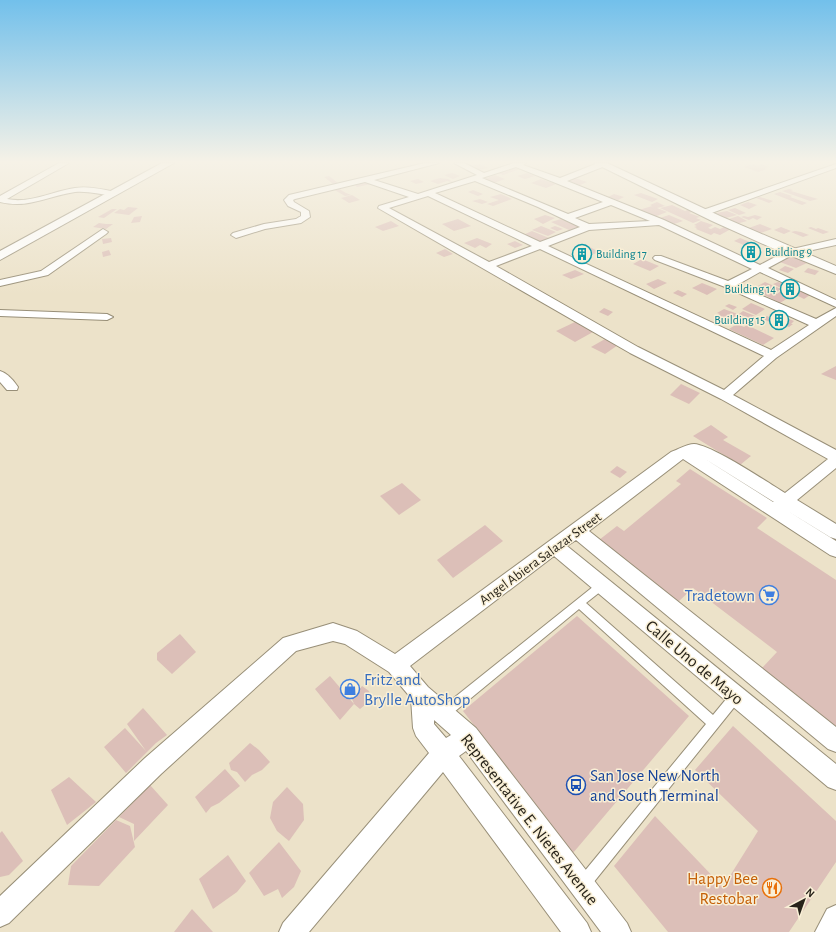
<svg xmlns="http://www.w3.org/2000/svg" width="836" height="932" viewBox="0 0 836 932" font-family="'Alegreya Sans',sans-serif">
<rect width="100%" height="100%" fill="#ece2c9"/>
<!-- building -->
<g fill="#dcbfb8">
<polygon points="479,164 488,168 479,170 470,166"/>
<polygon points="753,164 757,166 761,164 769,167 764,168 767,169 758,172 744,167"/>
<polygon points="512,167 520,169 503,175 496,172"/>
<polygon points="452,173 460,176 453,179 444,175"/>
<polygon points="527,173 535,176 525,179 517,176"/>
<polygon points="495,175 505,179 494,183 484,179"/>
<polygon points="329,176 338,183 333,184 324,177"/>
<polygon points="440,178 448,179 453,182 447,181 438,184 430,181"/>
<polygon points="575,178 587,182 580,185 567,181"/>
<polygon points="418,179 424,182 416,184 410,181"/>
<polygon points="541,179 556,184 546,188 531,183"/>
<polygon points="367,181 371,184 357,187 354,184"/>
<polygon points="336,187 346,193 351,195 345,196 331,188"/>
<polygon points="789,189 793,190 791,191 818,199 810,201 782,191"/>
<polygon points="473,190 483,194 478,196 468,192"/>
<polygon points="780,192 792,196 790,197 807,203 802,205 774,194"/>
<polygon points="641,193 658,199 652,202 634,195"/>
<polygon points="501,194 512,199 493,206 487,204 499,200 490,197"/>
<polygon points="614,194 624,197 618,200 608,197"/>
<polygon points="352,195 360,200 349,203 341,198"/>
<polygon points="760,197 773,201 769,203 756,198"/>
<polygon points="480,199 488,202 482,204 472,201"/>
<polygon points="657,202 665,206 657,208 667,212 654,217 639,210 652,206 656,208 650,205"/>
<polygon points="748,202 757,205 749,209 740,205"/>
<polygon points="672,205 685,211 690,209 694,211 689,213 700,217 696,218 701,220 693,223 660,208"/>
<polygon points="128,207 138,208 129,215 114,213 120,209 124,210"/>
<polygon points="735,208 746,213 739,215 728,210"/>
<polygon points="112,209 117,209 104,218 98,217"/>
<polygon points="727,211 737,215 726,218 716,213"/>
<polygon points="545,215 555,218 543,224 534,219"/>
<polygon points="669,215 683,221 674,224 660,218"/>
<polygon points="755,215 762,217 757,220 753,218 749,220 741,217 744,216 748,217"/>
<polygon points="142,216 140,222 131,223 134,217"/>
<polygon points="738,216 747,221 736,224 726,220"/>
<polygon points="458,219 471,226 454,231 442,224"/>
<polygon points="561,219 579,227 569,230 551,222"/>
<polygon points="391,221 399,226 383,231 375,227"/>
<polygon points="701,221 713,225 708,228 711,229 715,227 720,229 724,227 731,229 720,235 714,233 711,235 696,229 697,228 694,227 697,226 694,225"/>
<polygon points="99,223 106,224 113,224 106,229 93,227"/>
<polygon points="760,224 772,229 758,234 746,229"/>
<polygon points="541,226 556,232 548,236 532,230"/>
<polygon points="555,226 563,229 557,231 550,228"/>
<polygon points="781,227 791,231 784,234 774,230"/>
<polygon points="811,227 816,229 818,228 829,232 823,234 808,228"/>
<polygon points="532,231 549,238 540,242 523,235"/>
<polygon points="795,231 801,232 809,235 803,237 791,232"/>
<polygon points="111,238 112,242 103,244 102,239"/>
<polygon points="477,238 492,244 486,248 480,245 475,248 464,243"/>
<polygon points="740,238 750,242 744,245 734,241"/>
<polygon points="515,241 523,245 515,248 507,244"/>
<polygon points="588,246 599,252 594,254 582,249"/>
<polygon points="749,247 762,252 753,258 740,253"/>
<polygon points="445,249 453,254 444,257 436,253"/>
<polygon points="109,250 111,255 103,257 102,252"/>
<polygon points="583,250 591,253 581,258 573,254"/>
<polygon points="791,256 807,263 796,268 780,262"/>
<polygon points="642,259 659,266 650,271 633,264"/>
<polygon points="785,266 794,269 788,273 779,270"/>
<polygon points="808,268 819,271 815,275 804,272"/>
<polygon points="575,270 584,274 571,279 562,275"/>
<polygon points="658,279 667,283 654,289 646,284"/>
<polygon points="765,282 781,289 775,293 777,294 782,290 793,295 780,303 753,289"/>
<polygon points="778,282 788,286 783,289 773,284"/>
<polygon points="702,283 717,289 707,295 692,288"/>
<polygon points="789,286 810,295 804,299 784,289"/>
<polygon points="678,290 687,294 682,297 673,293"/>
<polygon points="751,303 765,309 756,315 742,309"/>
<polygon points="729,304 737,307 733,310 725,306"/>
<polygon points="604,308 613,312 608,316 599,312"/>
<polygon points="724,309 743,316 739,319 742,321 737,324 718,315 720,314 717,313"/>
<polygon points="743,311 755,316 751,319 739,314"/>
<polygon points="775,311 784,315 782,316 794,321 791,324 793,324 789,327 785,326 783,328 763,319 767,316 772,319 775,317 769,315"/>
<polygon points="575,322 593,332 575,342 556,331"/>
<polygon points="737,324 744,327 747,325 774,338 763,345 729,329"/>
<polygon points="605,339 618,345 605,354 591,347"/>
<polygon points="836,366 836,380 821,374"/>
<polygon points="681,384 700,393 689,404 670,395"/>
<polygon points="711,425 728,437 723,440 751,456 740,465 693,436"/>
<polygon points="617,466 627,472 620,478 610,472"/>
<polygon points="690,469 767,518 757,528 836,580 836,727 762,668 777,652 693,588 678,602 599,540 617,526 624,531 681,484 676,481"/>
<polygon points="402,483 421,500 399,515 380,496"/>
<polygon points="485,525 503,541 453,578 437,560"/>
<polygon points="577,616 689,716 573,853 463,711"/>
<polygon points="180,634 196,652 172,674 157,660 157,653"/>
<polygon points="330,676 354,704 352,699 362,686 369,691 372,699 360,709 354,704 340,720 315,689"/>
<polygon points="143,708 167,735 156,743 126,773 104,747 125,728 146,751 127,724"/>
<polygon points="733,726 836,821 836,862 789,932 668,932 614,866 655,816 723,887 758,831 695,770"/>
<polygon points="250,743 259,750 270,762 262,770 252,775 245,782 237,772 231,770 229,763"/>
<polygon points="225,769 240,786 219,803 211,807 206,813 195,797"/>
<polygon points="69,777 96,802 67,825 51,790"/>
<polygon points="150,785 168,805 134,841 134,824 119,817"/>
<polygon points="287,787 303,804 304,820 289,841 277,831 270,818 273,802"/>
<polygon points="116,820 130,826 135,847 99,886 68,885 71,866"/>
<polygon points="2,831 23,861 9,875 0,877 0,833"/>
<polygon points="279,842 301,871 294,887 282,898 278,889 264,896 249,873"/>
<polygon points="228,855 246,881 237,892 213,909 199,879"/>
<polygon points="192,909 213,932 174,932"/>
</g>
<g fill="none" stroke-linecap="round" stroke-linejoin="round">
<defs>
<polygon id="service" points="602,581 605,582 607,585 605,588 586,603 713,715 732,692 736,690 740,692 742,696 740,700 589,888 584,890 579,888 577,883 579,878 706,724 579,609 448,717 444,719 440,717 438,713 440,709 599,582"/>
<g id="minor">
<path d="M59,163H69L7,199C30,204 53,191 75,188C88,186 102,189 115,192L116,194L112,196C100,194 88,191 75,192C47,196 29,209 0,202V196Z"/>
<path d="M425,163H439L374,180L418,194L477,175L454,163H464L484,173L514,163H526L523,165L560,178L598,163H605V166L567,181L664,220L760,265L788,250L836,239V245L794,254L768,268L836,300V307L760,272L737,285L816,319L836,308V316L776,358L733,395L836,450V468L797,500L836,524V539L830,537L786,510L836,541V557L830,555L683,459L589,531L836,727V752L828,749L576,540L567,546L836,764V790L828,787L554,556L410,666L428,687L476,728L627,923L631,932H601L466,751L459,756L587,923L591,932H561L443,772L309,932H279L283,923L429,753L416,736L413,728L411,698L389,672L345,644L333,641L296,651L161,774L9,923L0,927V896L145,758L283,638L333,623L357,631L395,654L671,452C677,450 687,444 694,444C712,445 767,482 785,493L828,459L721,399L630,353L378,208L379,206L409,197L365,182L295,199L293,200L294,202L309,211L310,217L301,223L265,229L236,238L231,235L233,233L264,224L296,219L301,216V212L288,206L284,200L289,195ZM516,167L603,202L568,214L482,178ZM475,181L538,207L580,227L540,242L435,193ZM428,196L532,246L489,262L389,208ZM611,205L650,221L589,224L575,218ZM659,225L752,269L728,281L661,256H655L653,258L655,260L725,287L809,325L771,350L548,246L589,230ZM540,249L764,356L724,390L638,347L496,266ZM702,457L774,502H773ZM434,720L451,735L446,738L434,724Z"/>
<polygon points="836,164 836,168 706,215 703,216 699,213 700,211"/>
<polygon points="103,229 108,232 106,234 48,275 0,286 0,280 41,271"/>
<polygon points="0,310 107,314 113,317 107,320 0,316"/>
<path d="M0,371C7,373 14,381 18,387L17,390H7L0,382Z"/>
<polygon points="836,905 836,932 815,932 827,909"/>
</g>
<g id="tertiary">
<polygon points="162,163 174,163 0,260 0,251"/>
<polygon points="594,163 607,163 720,216 836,266 836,274 772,248 712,221"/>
</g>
</defs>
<!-- service casing -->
<use href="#service" stroke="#988f78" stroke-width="2"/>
<!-- minor casing -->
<use href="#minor" stroke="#988f78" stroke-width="2"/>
<!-- tertiary casing -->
<use href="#tertiary" stroke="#988f78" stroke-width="2"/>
<!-- service -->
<use href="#service" fill="#fff" fill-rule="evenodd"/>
<!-- minor -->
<use href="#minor" fill="#fff" fill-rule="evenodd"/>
<!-- tertiary -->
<use href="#tertiary" fill="#fff" fill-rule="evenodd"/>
</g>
<!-- sky -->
<linearGradient id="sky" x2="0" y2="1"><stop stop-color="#72c0eb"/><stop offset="0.55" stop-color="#f6f2e7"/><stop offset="1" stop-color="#f6f2e7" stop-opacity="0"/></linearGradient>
<rect width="836" height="294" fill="url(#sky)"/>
<!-- icons -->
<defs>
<symbol id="building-ring" viewBox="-11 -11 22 22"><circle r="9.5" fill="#f9efd6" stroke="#0f9aa8" stroke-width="1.5"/><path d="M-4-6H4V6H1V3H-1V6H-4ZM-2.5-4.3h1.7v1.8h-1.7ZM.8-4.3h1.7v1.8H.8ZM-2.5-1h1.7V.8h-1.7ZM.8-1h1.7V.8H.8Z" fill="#0f9aa8"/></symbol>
<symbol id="supermarket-ring" viewBox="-11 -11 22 22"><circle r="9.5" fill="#f9efd6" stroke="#3f7fe0" stroke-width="1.5"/><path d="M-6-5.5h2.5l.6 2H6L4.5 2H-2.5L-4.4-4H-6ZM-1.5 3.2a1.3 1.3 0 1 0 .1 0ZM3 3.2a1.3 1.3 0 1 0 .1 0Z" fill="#3f7fe0"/></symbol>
<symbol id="shop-ring" viewBox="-11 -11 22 22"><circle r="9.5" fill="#f9efd6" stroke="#3f7fe0" stroke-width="1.5"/><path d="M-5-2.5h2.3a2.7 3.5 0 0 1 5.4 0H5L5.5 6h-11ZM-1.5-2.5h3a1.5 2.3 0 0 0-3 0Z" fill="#3f7fe0"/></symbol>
<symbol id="bus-ring" viewBox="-11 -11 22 22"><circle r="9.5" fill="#f9efd6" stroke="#1a4fb4" stroke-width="1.5"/><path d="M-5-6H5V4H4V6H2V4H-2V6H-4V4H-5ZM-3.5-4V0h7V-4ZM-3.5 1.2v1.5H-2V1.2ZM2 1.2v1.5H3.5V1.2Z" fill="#1a4fb4"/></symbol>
<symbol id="restaurant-ring" viewBox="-11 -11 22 22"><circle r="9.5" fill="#f9efd6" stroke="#e8710a" stroke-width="1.5"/><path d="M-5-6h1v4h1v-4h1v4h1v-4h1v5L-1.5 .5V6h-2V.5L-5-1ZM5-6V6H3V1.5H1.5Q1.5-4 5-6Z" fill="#e8710a"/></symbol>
</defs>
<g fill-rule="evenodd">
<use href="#building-ring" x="740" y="241" width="22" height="22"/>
<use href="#building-ring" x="571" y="243" width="22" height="22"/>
<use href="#building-ring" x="779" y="278" width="22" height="22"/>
<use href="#building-ring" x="768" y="309" width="22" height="22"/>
<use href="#supermarket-ring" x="758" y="584" width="22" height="22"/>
<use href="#shop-ring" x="339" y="678" width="22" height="22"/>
<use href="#bus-ring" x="565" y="774" width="22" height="22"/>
<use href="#restaurant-ring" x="761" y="877" width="22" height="22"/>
</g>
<g text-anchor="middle" stroke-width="3" stroke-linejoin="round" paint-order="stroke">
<!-- far-culture labels -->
<g font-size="12" fill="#0d838f" stroke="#f9efd6" text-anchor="start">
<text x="765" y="256">Building 9</text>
<text x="596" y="258">Building 17</text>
<text x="776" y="293" text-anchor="end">Building 14</text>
<text x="765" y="324" text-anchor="end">Building 15</text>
</g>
<!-- street labels -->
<g font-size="14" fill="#27231a" stroke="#f9efd6">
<text transform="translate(540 558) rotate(-36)" y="5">Angel Abiera Salazar Street</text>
</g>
<!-- near-shop labels -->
<g font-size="17" fill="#366cbe" stroke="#f9efd6" text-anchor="end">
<text x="755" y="601">Tradetown</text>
<text x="364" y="685" text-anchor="start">Fritz and<tspan x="364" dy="20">Brylle AutoShop</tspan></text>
</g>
<!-- near-street labels -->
<g font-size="17" fill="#27231a" stroke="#f9efd6">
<text transform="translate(695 662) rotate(40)" y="6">Calle Uno de Mayo</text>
<text transform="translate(530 819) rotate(52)" y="6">Representative E. Nietes Avenue</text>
</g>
<!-- near-transit labels -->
<g font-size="17" fill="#164399" stroke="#f9efd6" text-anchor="start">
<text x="590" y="781">San Jose New North<tspan x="590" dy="20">and South Terminal</tspan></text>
</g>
<!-- near-food labels -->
<g font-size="17" fill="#c56008" stroke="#f9efd6" text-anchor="end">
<text x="758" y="884">Happy Bee<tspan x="758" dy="20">Restobar</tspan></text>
</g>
</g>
<!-- north arrow -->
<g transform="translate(804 900) rotate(41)" stroke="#f9efd6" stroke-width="3" paint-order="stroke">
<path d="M0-3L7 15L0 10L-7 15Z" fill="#27231a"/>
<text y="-6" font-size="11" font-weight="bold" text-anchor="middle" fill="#27231a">N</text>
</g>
</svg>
